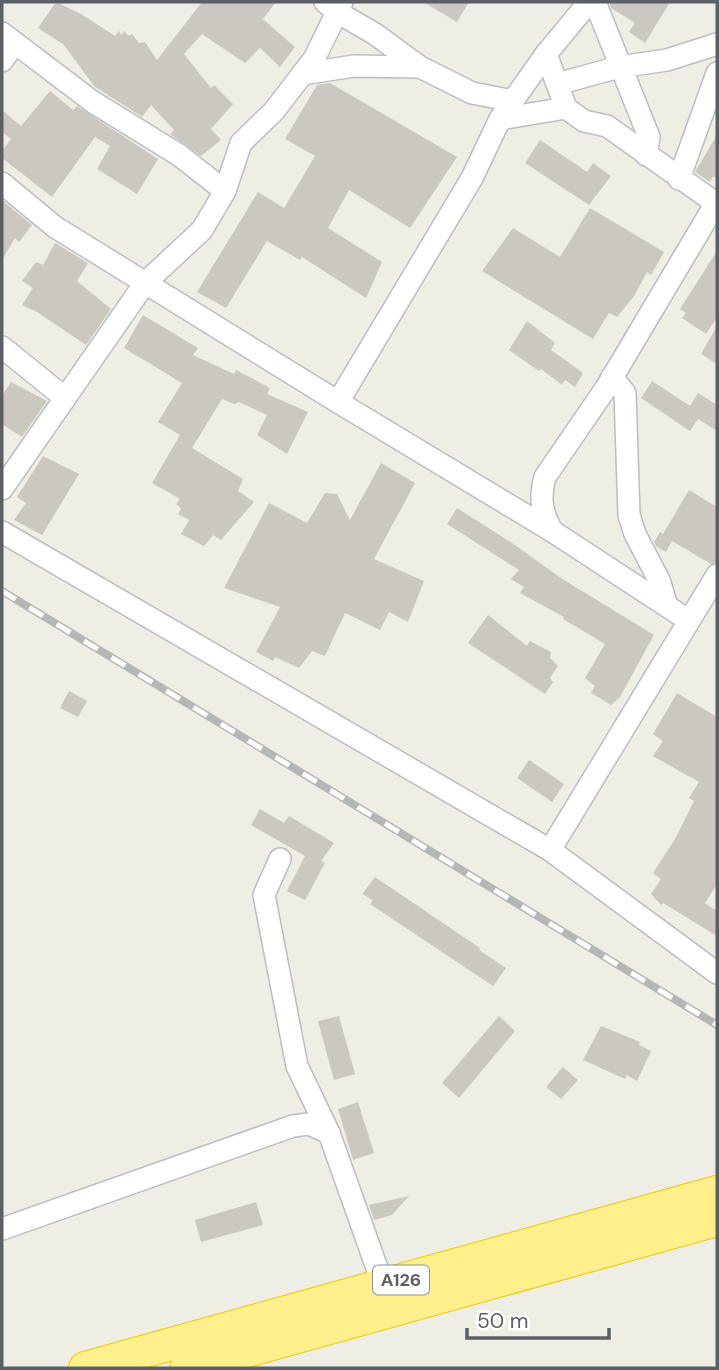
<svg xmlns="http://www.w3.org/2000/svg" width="719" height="1370" viewBox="0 0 719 1370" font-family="'DM Sans',sans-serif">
<rect width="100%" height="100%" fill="#efeee4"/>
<!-- building -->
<g fill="#cbc8c0">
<polygon points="56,2 81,14 115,36 119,31 121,35 124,31 129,36 132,34 139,43 145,42 157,60 202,2 276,2 263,19 295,47 280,67 260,48 245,63 202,34 184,54 211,88 214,85 233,104 211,129 221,140 201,156 170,134 174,130 151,105 142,117 94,86 64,45 38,28"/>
<polygon points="423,2 469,2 457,22"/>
<polygon points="609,2 670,2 645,43 629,32 635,23 611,8"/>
<polygon points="330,83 457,157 410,228 349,190 328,228 382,262 366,298 302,257 300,260 267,241 226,308 197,292 258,192 284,208 315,156 285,139 317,85"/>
<polygon points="50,91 73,110 77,106 158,159 137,194 97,169 110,146 95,137 52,197 2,158 2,151 11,139 2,132 2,110 21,126"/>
<polygon points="717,135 717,179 713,176 710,182 695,172"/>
<polygon points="540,140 587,172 593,163 611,176 589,205 525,163"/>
<polygon points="2,200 32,225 19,242 15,238 2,260"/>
<polygon points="590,208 664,252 651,275 647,272 634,296 617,317 609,313 593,339 482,271 513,228 560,257"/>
<polygon points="55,243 88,263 77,281 111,309 86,345 37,312 22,305 33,288 22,281 36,262 43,265"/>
<polygon points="717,251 717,317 706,334 682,318 686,313 680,309"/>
<polygon points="143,315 198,348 193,355 234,374 236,370 270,388 267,394 308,412 287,454 257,435 267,415 239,402 234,404 222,399 192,448 243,479 238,491 254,502 221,540 213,535 204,546 181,534 189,520 178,514 181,508 176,504 180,499 152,483 180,435 158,422 182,383 124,348"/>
<polygon points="527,321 555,343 551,350 583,373 575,387 565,380 562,385 541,369 539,371 509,350"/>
<polygon points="717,326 717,364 701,354"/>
<polygon points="652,381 690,406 698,393 717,405 717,431 698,419 690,431 641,398"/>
<polygon points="11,382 47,401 22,437 2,424 2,396"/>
<polygon points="43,456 79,474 42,535 14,520 26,503 17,497"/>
<polygon points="381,463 415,483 374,559 424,581 408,622 389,612 380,630 345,613 325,656 312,651 299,668 275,657 273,661 256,652 280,607 224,588 269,503 307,523 325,493 337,494 350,520"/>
<polygon points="689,490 717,507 717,562 711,564 672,541 666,552 657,547 654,542 660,532 663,534"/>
<polygon points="457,508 512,543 564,580 654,635 620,697 611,705 591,693 595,686 585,678 605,644 563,619 564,617 520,593 524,587 511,579 519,570 447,524"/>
<polygon points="488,615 527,646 530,641 551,652 550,658 558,666 550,678 553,682 545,694 468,643"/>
<polygon points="69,691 87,701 78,717 60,708"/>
<polygon points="677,693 717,717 717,884 705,903 717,911 717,936 663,903 661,905 651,894 661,879 653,873 675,839 694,801 689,798 699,782 653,756 663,741 653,734"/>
<polygon points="529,760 564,784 552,802 517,778"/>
<polygon points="260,809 284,823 289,816 334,843 321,861 325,863 305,900 287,891 305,856 251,825"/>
<polygon points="375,877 480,948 479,950 506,968 493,986 370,904 373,900 362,894"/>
<polygon points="339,1016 355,1074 334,1080 318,1021"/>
<polygon points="499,1016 515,1031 459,1098 442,1083"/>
<polygon points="601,1026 640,1042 639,1045 651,1051 637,1081 627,1075 625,1079 583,1060"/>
<polygon points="563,1067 578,1080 561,1099 546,1087"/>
<polygon points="358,1102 374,1153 353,1160 338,1109"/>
<polygon points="409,1196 392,1215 374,1220 369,1205"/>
<polygon points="256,1202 263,1225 201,1242 195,1220"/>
</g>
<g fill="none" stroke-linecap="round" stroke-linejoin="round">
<defs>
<g id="minor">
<polyline points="325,2 337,12 375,34 420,67 472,93 513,101"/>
<polyline points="595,2 649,137 646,155"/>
<polyline points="2,33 93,102 179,155 225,191"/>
<polyline points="546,54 566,108 584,121 607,126 717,204"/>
<polyline points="2,61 15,43"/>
<polyline points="302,74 354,66 420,67"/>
<polyline points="557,84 619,67 667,60 717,44"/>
<polyline points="500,119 566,108"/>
<polyline points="679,179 717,73"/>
<polyline points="2,183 55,227 338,402 552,531 688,620"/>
<polyline points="2,347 65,398"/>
<polyline points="612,377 625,393 629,515 635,534 659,580 667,606"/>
<polyline points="338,402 472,178 500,119 546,54 589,2"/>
<polyline points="2,489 145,283 202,230 225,191 241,143 274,111 314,59 342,2"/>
<path d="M552,531C542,512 539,499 545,477L606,388L716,203"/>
<polyline points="2,532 550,850 717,973"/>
<polyline points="550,850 717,575"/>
<polyline points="280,859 264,895 297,1066 329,1133 383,1285"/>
<polyline points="2,1229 293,1126 309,1124 329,1133"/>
</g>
<g id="highway">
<polyline points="85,1368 717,1192"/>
<polyline points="186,1368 717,1220"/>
</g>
</defs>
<!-- minor casing -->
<use href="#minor" stroke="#bbbdc3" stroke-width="24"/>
<!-- highway casing -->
<use href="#highway" stroke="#f3c500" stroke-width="34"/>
<!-- minor -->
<use href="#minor" stroke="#fff" stroke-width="21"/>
<!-- highway -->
<use href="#highway" stroke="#fff08b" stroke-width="32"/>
<defs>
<polyline id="rail" points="2,591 717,1025"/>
</defs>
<!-- rail casing -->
<use href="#rail" stroke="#b5b6b6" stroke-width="8"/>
<!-- rail -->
<use href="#rail" stroke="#fff" stroke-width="5" stroke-dasharray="16" stroke-linecap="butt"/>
</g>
<g text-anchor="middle" stroke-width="6" stroke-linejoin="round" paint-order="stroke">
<!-- shield labels -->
<rect fill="#fff" stroke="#8d8f93" stroke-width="2" x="373" y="1265.5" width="56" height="29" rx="5"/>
<g font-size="18" font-weight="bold" fill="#5c5f65">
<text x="401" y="1286">A126</text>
</g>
</g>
<!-- border -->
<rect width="719" height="1370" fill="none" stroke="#5c5f65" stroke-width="7"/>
<!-- scale -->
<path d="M467 1328v10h142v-10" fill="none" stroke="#5c5f65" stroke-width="3.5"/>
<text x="477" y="1328" font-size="21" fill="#5c5f65" stroke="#ffffff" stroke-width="5" paint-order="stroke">50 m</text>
</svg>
